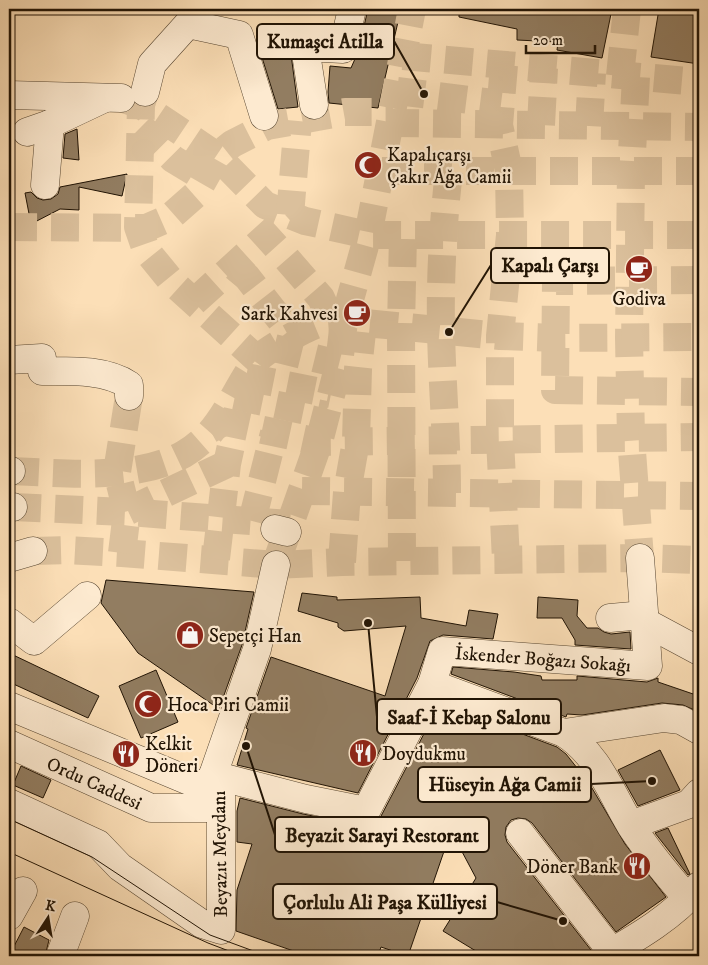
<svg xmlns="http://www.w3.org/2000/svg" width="708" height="965" viewBox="0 0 708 965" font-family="'IM FELL DW Pica',serif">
<rect width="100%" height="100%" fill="#fcdfb7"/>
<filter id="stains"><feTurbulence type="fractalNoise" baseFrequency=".004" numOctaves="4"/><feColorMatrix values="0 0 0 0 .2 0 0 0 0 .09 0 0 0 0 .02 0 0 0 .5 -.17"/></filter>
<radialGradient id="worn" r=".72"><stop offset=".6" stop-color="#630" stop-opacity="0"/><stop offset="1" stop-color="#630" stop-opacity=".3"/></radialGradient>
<!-- building -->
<g fill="#927d61" stroke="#201304">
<polygon points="368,9 401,9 378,108 329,103 328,92 330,66 351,68 358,52"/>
<polygon points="459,9 612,9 602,58 557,50 558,42 517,40 517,29 459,17"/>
<polygon points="659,9 699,9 699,64 651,57"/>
<polygon points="290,47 298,107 278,109 260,51"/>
<polygon points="77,129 79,160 63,158 65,134"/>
<polygon points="127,174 122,196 79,187 79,210 60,209 31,224 25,193 31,192 37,198 43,200 51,199 58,194 60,187"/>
<polygon points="106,580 254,592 242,645 219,709 138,653 101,603"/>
<polygon points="302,593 337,597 337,600 420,597 421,618 466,626 469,610 498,614 493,639 443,635 430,641 417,678 358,793 237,765 248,729 246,728 271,657 385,696 406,626 344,631 338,627 338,623 298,611"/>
<polygon points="538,597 578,600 577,616 587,628 598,628 604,632 611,634 630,632 631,649 575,645 575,640 562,618 537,618"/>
<polygon points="9,653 99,696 88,718 9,682"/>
<polygon points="453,667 514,672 541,676 542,680 577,680 577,676 647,682 658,678 658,682 699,696 699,712 683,705 662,703 582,715 567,714 566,717 451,674"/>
<polygon points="156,670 178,722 141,738 119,686"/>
<polygon points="440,703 557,747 566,754 589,783 625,844 666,897 616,932 532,823 526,819 518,818 511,820 506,827 505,835 507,842 591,950 589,956 484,956 443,931 476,878 451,831 408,956 381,947 378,956 308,956 236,931 237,890 252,844 237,842 237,811 240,798 303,814 363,826 372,825 380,818"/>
<polygon points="660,750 680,790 638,806 618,770"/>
<polygon points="21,766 51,780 43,798 13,785"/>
<polygon points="668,828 690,874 688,875 655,833"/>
<polygon points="24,927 49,940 45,956 9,956"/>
</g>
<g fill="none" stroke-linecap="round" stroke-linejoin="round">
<!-- minor-tunnel -->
<g stroke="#dbc09c" stroke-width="28" stroke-dasharray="28 14" stroke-linecap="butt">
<polyline points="403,56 699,82"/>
<polyline points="504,65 499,125 509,171 510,235 500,336 500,439 506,560"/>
<polyline points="620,76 627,9"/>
<polyline points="636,77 631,171 629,338 631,438 640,558"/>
<polyline points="397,91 501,104"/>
<polyline points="145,92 141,105 138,227 146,250 172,282 257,359"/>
<polyline points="121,98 141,105 217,156 265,205 305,221 368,235 699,235"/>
<polyline points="391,123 699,127"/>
<polyline points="541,125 544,68"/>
<polyline points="589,126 592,73"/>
<polyline points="141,127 173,159 204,178"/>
<polyline points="382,171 699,171"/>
<polyline points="9,227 146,228 169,218 195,195 217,156 232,144 267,126 345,112 393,112"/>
<polyline points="287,259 321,298 332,322"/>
<polyline points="235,267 247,277 293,336"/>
<polyline points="699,280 556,281 555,390 699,392"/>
<polyline points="194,302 290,215 298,121"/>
<polyline points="274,348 339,364"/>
<polyline points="246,377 331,394"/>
<polyline points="235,396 326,415"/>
<polyline points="221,421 319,442 699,437"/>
<path d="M11,471C64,473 136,481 184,454C223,431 231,395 256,361C263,351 307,327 321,323C328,321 337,322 344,321L500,336L556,338L699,337"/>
<polyline points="302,491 699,496"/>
<path d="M447,493C447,438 442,384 441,330C440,277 443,224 449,171"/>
<polyline points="13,507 127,512 290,524"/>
<polyline points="128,511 227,464"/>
<polyline points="252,521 274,433"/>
<polyline points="33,551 67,550 122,553 276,565 342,562 640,558 699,560"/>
<polyline points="122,553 127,512 117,472 129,396"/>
<polyline points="279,555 319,442 339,364 344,321 368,235 412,9"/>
<polyline points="216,559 227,464 232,441 221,421"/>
<polyline points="402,561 401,327 403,235"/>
<polyline points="342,562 347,492 356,441 358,369 362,332"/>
</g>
<defs>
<g id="minor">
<polyline points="145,92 152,64 188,24 239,35 264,116"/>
<polyline points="9,95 121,98"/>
<polyline points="314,105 305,47 343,49 352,9"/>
<polyline points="27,132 50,124 105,98"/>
<polyline points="45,185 50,124"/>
<path d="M9,360L42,358V371C69,371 105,369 129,385V396"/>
<polyline points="9,471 11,471"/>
<polyline points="9,507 13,507"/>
<polyline points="275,529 287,532"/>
<polyline points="9,558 33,551"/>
<polyline points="610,618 644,615"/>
<polyline points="9,622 34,641 87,596"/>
<polyline points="645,622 699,651"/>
<path d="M432,684L564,733C598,754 611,793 631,826C648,852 668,876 688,899"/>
<polyline points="9,706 199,785 221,782 221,930 202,924 120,867 98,844 9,803"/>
<polyline points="564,733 664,718 681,720 699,730"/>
<path id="s1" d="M9,744L151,808H213V775L257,649L276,565"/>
<path id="s2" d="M213,775L306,799L366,811L432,684L442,651L648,666L640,558"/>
<polyline points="631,825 689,804 699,793"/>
<polyline points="520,833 612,952"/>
<polyline points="9,916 23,891"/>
<polyline points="60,956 75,916"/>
<path d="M605,956C638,937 674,916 699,886"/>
</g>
</defs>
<!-- minor casing -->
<use href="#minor" stroke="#574631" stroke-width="29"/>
<!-- minor -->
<use href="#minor" stroke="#fdead0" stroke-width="28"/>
<!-- tram -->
<g stroke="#201304" stroke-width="1">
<polyline points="9,819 92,857 210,935 267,956"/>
<polyline points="9,852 208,943 242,956"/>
</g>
</g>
<!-- icons -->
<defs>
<symbol id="mosque-disc" viewBox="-11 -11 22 22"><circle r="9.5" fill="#8f2418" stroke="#fdead0"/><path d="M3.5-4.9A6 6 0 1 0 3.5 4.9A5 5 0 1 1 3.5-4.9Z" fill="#fff"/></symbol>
<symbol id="cafe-disc" viewBox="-11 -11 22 22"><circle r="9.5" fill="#8f2418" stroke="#fdead0"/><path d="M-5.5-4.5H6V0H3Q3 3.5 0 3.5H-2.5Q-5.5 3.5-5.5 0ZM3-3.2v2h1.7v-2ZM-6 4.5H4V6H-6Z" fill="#fff"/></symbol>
<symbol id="shop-disc" viewBox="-11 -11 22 22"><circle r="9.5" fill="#8f2418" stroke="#fdead0"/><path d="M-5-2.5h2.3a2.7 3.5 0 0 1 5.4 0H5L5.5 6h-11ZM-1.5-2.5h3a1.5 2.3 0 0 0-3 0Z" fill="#fff"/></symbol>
<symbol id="restaurant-disc" viewBox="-11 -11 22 22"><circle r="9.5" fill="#8f2418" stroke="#fdead0"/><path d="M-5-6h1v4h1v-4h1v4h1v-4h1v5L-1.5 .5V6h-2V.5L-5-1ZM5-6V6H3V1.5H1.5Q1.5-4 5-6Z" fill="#fff"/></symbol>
</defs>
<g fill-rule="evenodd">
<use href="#mosque-disc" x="352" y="149" width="32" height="32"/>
<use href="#cafe-disc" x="623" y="253" width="32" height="32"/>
<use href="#cafe-disc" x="341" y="297" width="32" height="32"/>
<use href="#shop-disc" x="174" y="619" width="32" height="32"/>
<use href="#mosque-disc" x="132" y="688" width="32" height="32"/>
<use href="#restaurant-disc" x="347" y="737" width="32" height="32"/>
<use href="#restaurant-disc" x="110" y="738" width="32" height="32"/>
<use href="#restaurant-disc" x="621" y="850" width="32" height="32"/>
</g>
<g text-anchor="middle" stroke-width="4.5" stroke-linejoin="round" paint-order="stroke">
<!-- poi labels -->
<g font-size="19" fill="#201304" stroke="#fdead0" text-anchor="start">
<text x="387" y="161">Kapalıçarşı<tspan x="387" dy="22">Çakır Ağa Camii</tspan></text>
<text x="639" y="305" text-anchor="middle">Godiva</text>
<text x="338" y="320" text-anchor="end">Sark Kahvesi</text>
<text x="209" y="642">Sepetçi Han</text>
<text x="167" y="711">Hoca Piri Camii</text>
<text x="145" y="750">Kelkit<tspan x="145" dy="22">Döneri</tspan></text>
<text x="382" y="760">Doydukmu</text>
<text x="618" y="873" text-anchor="end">Döner Bank</text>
</g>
<!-- street labels -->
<g font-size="19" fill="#201304" stroke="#fdead0">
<text dy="7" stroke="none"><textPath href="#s2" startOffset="436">İskender Boğazı Sokağı</textPath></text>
<text dy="7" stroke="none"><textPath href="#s1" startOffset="94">Ordu Caddesi</textPath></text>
<text transform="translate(219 854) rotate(-91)" y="7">Beyazıt Meydanı</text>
</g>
</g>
<!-- callouts -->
<path fill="none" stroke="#201304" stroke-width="2" d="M424 94L394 41M449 332L491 265M368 623L377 717M652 781L591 784M246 746L275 835M563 921L497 902"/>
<g fill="#201304" stroke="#fdead0" stroke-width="2">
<circle cx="424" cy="94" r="5"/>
<circle cx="449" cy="332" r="5"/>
<circle cx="368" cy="623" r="5"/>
<circle cx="652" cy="781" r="5"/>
<circle cx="246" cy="746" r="5"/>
<circle cx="563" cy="921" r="5"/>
</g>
<g fill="#fdead0" stroke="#201304" stroke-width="2">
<rect x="257" y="24" width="137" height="35" rx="5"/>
<rect x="491" y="248" width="118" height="35" rx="5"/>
<rect x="377" y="699" width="184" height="35" rx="5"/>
<rect x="418" y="767" width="173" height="35" rx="5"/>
<rect x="275" y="817" width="214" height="35" rx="5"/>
<rect x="273" y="884" width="224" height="35" rx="5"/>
</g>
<g font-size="20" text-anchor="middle" font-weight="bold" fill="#201304">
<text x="325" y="48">Kumaşci Atilla</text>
<text x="550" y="272">Kapalı Çarşı</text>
<text x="469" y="724">Saaf-İ Kebap Salonu</text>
<text x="505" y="791">Hüseyin Ağa Camii</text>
<text x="382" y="842">Beyazit Sarayi Restorant</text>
<text x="385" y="909">Çorlulu Ali Paşa Külliyesi</text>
</g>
<!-- margin -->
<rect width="708" height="965" fill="none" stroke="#fcdfb7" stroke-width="30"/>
<rect x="10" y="10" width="688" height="945" fill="none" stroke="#201304" stroke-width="2.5"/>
<rect x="15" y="15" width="678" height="935" fill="none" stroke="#201304"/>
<!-- north arrow -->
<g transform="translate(48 918) rotate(12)" stroke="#fdead0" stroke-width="4" paint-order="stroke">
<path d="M0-4L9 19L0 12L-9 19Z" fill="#201304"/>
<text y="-8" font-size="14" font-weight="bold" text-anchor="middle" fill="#201304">K</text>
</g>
<!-- scale -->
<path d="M526 45v8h69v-8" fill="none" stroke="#201304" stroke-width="2.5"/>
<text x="533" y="45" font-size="15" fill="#201304" stroke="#fdead0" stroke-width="4" paint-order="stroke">20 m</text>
<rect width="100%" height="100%" filter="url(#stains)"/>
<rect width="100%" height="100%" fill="url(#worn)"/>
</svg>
